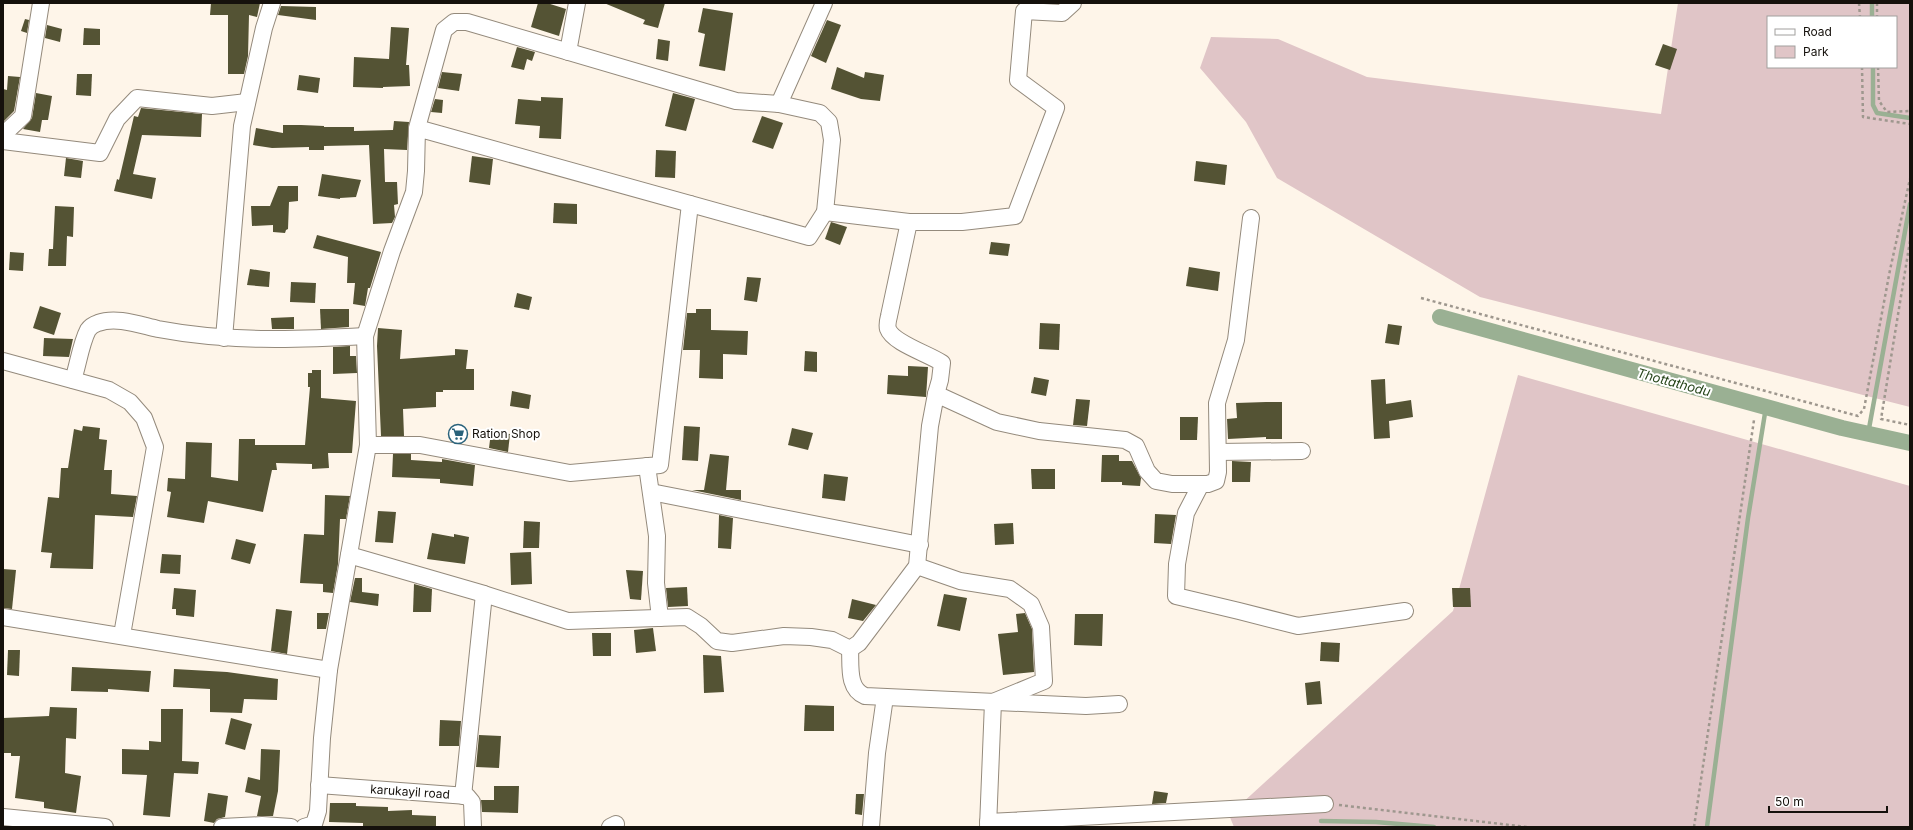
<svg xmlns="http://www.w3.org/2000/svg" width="1913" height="830" viewBox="0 0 1913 830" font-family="Inter,sans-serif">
<rect width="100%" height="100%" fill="#fef5e9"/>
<!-- green -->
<g fill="#e0c5c7" fill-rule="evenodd">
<path d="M1678,3H1910V407L1480,297L1277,178L1246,122L1200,68L1211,37L1278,39L1367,77L1661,114ZM1768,17H1896V67H1768Z"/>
<polygon points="1518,375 1910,486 1910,827 1234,827 1229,815 1453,611"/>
</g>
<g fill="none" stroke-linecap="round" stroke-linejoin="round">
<!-- stream -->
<g stroke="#9ab093" stroke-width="4.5">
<polyline points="1872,3 1872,17"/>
<polyline points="1873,67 1873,105 1877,113 1910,118"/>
<polyline points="1868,434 1910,204"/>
<polyline points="1321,821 1376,822 1434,827"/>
<polyline points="1707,827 1748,518 1766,407"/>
</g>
<!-- canal -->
<polyline stroke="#9ab093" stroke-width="16" points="1440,317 1842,428 1910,443"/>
</g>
<!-- building -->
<g fill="#545334">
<polygon points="211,3 260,3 257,17 249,15 248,56 244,74 228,74 228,15 210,15"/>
<polygon points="538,3 547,3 566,9 559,36 531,27"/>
<polygon points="604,3 665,3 658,28 643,24 645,20"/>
<polygon points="281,6 316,7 316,20 278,15"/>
<polygon points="703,8 733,13 725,71 699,66 705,34 698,32"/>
<polygon points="25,19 29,20 27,33 21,31"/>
<polygon points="827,20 841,25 826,63 811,56"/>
<polygon points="47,25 62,29 60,42 45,38"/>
<polygon points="391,27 409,28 406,65 409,65 410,86 383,87 383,88 353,87 354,57 389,59"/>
<polygon points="84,28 100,29 100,45 83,45"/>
<polygon points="658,39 670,41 668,61 656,59"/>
<polygon points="1663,44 1677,49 1670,70 1655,65"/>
<polygon points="517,47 535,52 532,61 527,59 524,70 511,67"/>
<polygon points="837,67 864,78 865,72 884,75 880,101 861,99 831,89"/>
<polygon points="442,72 462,74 459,91 438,88"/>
<polygon points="77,74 92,74 91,96 76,95"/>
<polygon points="299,75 320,78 318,93 297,90"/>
<polygon points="8,76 20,77 14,111 3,122 3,89 7,90"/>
<polygon points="36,93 52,96 48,120 42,120 40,132 23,129 32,118"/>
<polygon points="673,93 695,99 686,131 665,126"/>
<polygon points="541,97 563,98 561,139 539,138 540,126 515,124 518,99 541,101"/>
<polygon points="435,99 443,100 442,113 431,112"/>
<polygon points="141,108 202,114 201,137 142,135 133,174 156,178 152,199 114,191 117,179 119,180 134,116 138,117"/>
<polygon points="762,116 783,123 773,149 752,142"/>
<polygon points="394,121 409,122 407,150 384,149 385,182 397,182 398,204 394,205 395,217 392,223 373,224 369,145 324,146 324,150 309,150 309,147 272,148 253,145 256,128 283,133 283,125 301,125 324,126 324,127 354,127 354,131 393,130"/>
<polygon points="656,150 676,151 675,178 655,177"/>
<polygon points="472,156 493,159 490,185 469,182"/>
<polygon points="66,158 83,161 81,178 64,176"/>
<polygon points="1196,161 1227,165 1225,185 1194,181"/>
<polygon points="322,174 361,180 356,197 340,198 340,199 318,196"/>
<polygon points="278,186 298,186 298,201 289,202 288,229 286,230 285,233 273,232 273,225 252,226 251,206 270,206"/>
<polygon points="554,203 577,204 577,224 553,223"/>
<polygon points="55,206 74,207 73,237 67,236 66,266 48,266 49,249 53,249"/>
<polygon points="831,222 847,227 840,245 825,239"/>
<polygon points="317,235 381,252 370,288 368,288 365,306 353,304 355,283 347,283 348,257 313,248"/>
<polygon points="991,242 1010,244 1008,256 989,254"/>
<polygon points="10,252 24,253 23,271 9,270"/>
<polygon points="1189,267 1220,272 1218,291 1186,286"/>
<polygon points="250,269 270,272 269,287 247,285"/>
<polygon points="747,277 761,278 757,302 744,300"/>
<polygon points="291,282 316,283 315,303 290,302"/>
<polygon points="517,293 532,297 529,310 514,307"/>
<polygon points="40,306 61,313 54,335 33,328"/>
<polygon points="320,309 349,309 349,327 321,329"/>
<polygon points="696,309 711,309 711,330 748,331 747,355 723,354 723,379 699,378 700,350 683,350 687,313 696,313"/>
<polygon points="294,317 294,329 272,329 271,318"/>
<polygon points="1040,323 1060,324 1059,350 1039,349"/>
<polygon points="1388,324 1402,326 1399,345 1385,343"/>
<polygon points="378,328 402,330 400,359 455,355 455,349 468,350 466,369 474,369 474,390 443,390 443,392 436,392 436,407 403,409 404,436 381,436 377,346"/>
<polygon points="44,338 73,339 69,357 43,356"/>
<polygon points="350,346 350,356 356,356 357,373 333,374 333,347"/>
<polygon points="805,351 817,352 817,372 804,371"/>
<polygon points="908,366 928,367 926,397 887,394 888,375 908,376"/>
<polygon points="312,370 321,370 321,398 356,401 352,453 328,453 329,468 312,469 312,464 276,463 277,470 272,470 263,512 208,501 204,523 167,517 171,492 167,491 168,478 185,479 186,442 212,443 211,477 238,481 239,439 255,439 255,445 305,445 310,387 308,387 308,373 312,373"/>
<polygon points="1034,377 1049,380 1046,396 1031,393"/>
<polygon points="1385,379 1386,404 1411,400 1413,417 1389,421 1390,438 1374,439 1371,380"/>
<polygon points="512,391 531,395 529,409 510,406"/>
<polygon points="1076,399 1090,400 1087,426 1073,425"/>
<polygon points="1266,402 1282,402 1282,439 1266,439 1266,437 1228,439 1227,419 1237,418 1236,403"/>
<polygon points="1180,417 1198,417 1197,440 1180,440"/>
<polygon points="83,426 100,428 99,439 107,440 104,470 112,470 111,494 137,496 133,517 95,515 93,569 50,568 52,553 41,552 48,497 59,498 61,468 68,468 74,429 82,431"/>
<polygon points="684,426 700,427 698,461 682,460"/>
<polygon points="792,428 813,433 808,450 788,445"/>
<polygon points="491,432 510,434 508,452 489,448"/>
<polygon points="393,454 411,454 411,460 442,462 442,459 475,465 473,486 440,483 440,479 392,477"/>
<polygon points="710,454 729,456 726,490 741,490 741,500 692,490 704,490"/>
<polygon points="1102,455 1119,455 1119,461 1132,461 1141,478 1140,486 1122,485 1122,482 1101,482"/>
<polygon points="1232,461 1251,462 1250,482 1232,482"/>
<polygon points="1031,469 1055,469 1055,489 1032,489"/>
<polygon points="824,474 848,477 845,501 822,498"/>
<polygon points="325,495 350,496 346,519 340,519 338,564 333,593 323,592 323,584 300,583 304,534 324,535"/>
<polygon points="378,511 396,512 393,543 375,542"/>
<polygon points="1155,514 1176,515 1171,544 1154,543"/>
<polygon points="719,515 733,518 731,549 718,548"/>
<polygon points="524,521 540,522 539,548 523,548"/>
<polygon points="1013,523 1014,544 995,545 994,524"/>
<polygon points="432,533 454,537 454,534 469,537 465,564 427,559"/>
<polygon points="236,539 256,544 250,564 231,559"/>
<polygon points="531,552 532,584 511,585 510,553"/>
<polygon points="162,554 181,555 180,574 160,573"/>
<polygon points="3,569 16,570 12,609 3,608"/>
<polygon points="626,570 643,571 641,600 630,599"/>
<polygon points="355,578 362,578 362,592 379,594 378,606 350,602"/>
<polygon points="414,584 432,589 431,612 413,612"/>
<polygon points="687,587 688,606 668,607 666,588"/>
<polygon points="174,588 196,590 194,617 176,615 176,609 172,609"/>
<polygon points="1452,588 1470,588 1471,607 1453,607"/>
<polygon points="944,594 967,598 960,631 937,626"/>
<polygon points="852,599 876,605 863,621 848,618"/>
<polygon points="276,609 292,611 287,654 271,651"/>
<polygon points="317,613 329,613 326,629 317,629"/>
<polygon points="1025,613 1032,629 1034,672 1003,675 998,634 1018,632 1016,614"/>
<polygon points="1075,614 1103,614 1102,646 1074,645"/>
<polygon points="653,628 656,651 636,653 634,630"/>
<polygon points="592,633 611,633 611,656 593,656"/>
<polygon points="1321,642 1340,643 1339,662 1320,661"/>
<polygon points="8,650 20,650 19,676 7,675"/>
<polygon points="703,655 721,656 724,692 704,693"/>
<polygon points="72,667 151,671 149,692 108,689 108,692 71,691"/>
<polygon points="174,669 227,672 278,679 277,700 244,699 242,713 210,712 210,689 173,687"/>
<polygon points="1320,681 1322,704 1307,705 1305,683"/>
<polygon points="805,705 834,706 834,731 804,731"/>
<polygon points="50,707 77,708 76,739 66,738 65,773 81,776 76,813 44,808 44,802 15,798 20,756 11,756 11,753 3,753 3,718 49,716"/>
<polygon points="161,709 183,709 182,761 199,762 198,774 174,773 170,817 143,815 147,775 122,774 122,749 149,750 149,741 161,742"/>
<polygon points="231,718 252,724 245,750 225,744"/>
<polygon points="440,720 461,721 459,746 439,746"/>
<polygon points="479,735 501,736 499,768 476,767"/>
<polygon points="261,749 280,750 278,791 273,816 257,816 261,796 245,792 248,777 260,780"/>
<polygon points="494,786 519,786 518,813 482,812 481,800 494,800"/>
<polygon points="1154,791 1168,793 1166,803 1152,804"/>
<polygon points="208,793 228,796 225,817 217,819 214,823 204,821"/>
<polygon points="856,794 864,794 862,815 855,814"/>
<polygon points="330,803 356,803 356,806 388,807 388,811 412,810 412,815 436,816 436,826 363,827 363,823 329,822"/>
</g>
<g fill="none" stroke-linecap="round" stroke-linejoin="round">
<defs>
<g id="minor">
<polyline points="568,52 577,3"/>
<polyline points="779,104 824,3"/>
<polyline points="3,135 23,116 41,3"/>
<polyline points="3,141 100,153 117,119 137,98 212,106 247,102"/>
<polyline points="825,212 909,222 962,222 1015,216 1056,108 1018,80 1024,11 1062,13 1073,3"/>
<path d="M909,222L889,316C888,320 887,326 888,329C893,343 929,354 942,363L940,380L936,394"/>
<polyline points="224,338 242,126 264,28 272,3"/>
<polyline points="3,361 109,390 130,402 144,418 155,447 122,635"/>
<path d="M73,380C78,365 81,343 88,330C90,327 95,324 98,323C116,316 140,325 158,329C227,342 295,340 365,336"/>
<polyline points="368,445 420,445 570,473 660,465 690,204"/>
<polyline points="1218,452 1302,451"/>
<polyline points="647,466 657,536 656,583 660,618"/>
<polyline points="1201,484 1186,513 1177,564 1176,596 1239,611 1298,626 1405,611"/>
<polyline points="651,492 920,545"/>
<polyline points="349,555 484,594 568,621 687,617 701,626 717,641 732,643 784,636 811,637 832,640 850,649 859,643 917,566 930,426 936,394 997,422 1039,431 1125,440 1136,446 1147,471 1156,481 1172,484 1208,484 1216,481 1218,472 1217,403 1236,340 1251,218"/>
<polyline points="917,566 960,581 1010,589 1031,604 1041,627 1044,681 993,702 988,827"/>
<polyline points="3,617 329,670"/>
<path d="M850,649C851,665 847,689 865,696L1086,706L1119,704"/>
<polyline points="319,785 467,796 472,802 473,827"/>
<polyline points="463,796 484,594"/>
<polyline points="3,817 105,827"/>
<polyline points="988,822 1325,804"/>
<polyline points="222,827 262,825 291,827"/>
<polyline points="304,827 314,824 318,811 322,738 329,670 368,445 365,336 392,251 414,192 416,171 417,128 444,30 454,22 467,22 736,101 779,104 820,113 829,122 832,140 825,212 809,237 417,128"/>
<polyline points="610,827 616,824"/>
<polyline points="871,827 877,753 885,697"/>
</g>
</defs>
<!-- minor casing -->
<use href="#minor" stroke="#948a7c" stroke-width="18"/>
<!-- path -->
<g stroke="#9e978e" stroke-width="2.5" stroke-dasharray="3 3" stroke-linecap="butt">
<polyline points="1859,3 1860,17"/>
<polyline points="1877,3 1877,17"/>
<polyline points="1862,67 1863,117 1910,124"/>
<polyline points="1878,67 1879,101 1887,112 1910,111"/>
<polyline points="1910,241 1881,419 1910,425"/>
<polyline points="1421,298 1858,416 1864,409 1890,270 1910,179"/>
<polyline points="1339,805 1527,827"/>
<polyline points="1694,827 1754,420"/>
</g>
<!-- minor -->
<use href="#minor" stroke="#fff" stroke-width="16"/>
</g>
<!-- icons -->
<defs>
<symbol id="supermarket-ring" viewBox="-11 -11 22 22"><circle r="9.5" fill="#fff" stroke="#29627b" stroke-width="1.5"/><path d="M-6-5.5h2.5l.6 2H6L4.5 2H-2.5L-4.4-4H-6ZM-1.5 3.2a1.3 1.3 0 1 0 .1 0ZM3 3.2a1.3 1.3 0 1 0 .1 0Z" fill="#29627b"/></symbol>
</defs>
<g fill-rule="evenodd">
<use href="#supermarket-ring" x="447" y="423" width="22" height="22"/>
</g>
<g text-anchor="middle" stroke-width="4" stroke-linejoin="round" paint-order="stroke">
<!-- poi labels -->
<g font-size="12" fill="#15110c" stroke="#fff" text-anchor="start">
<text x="472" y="438">Ration Shop</text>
</g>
<!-- street labels -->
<g font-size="12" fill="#15110c" stroke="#fff">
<text transform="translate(410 792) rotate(4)" y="4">karukayil road</text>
</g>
<!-- water labels -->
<g font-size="13" font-style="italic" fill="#254419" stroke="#fff">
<text transform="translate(1674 382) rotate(15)" y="5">Thottathodu</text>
</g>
</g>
<!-- border -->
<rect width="1913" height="830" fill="none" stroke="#15110c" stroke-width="8"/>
<!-- legend -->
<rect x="1767" y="16" width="130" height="52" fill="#ffffff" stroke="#a1a09e"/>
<rect x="1775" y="29" width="20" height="6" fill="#ffffff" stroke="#a1a09e"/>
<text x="1803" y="36" font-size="12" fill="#15110c">Road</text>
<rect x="1775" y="46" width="20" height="12" fill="#e0c5c7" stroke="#a1a09e"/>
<text x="1803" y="56" font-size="12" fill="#15110c">Park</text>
<!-- scale -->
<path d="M1769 806v6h118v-6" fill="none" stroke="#15110c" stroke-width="2"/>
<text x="1775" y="806" font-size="12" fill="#15110c" stroke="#ffffff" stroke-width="3" paint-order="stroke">50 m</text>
</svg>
